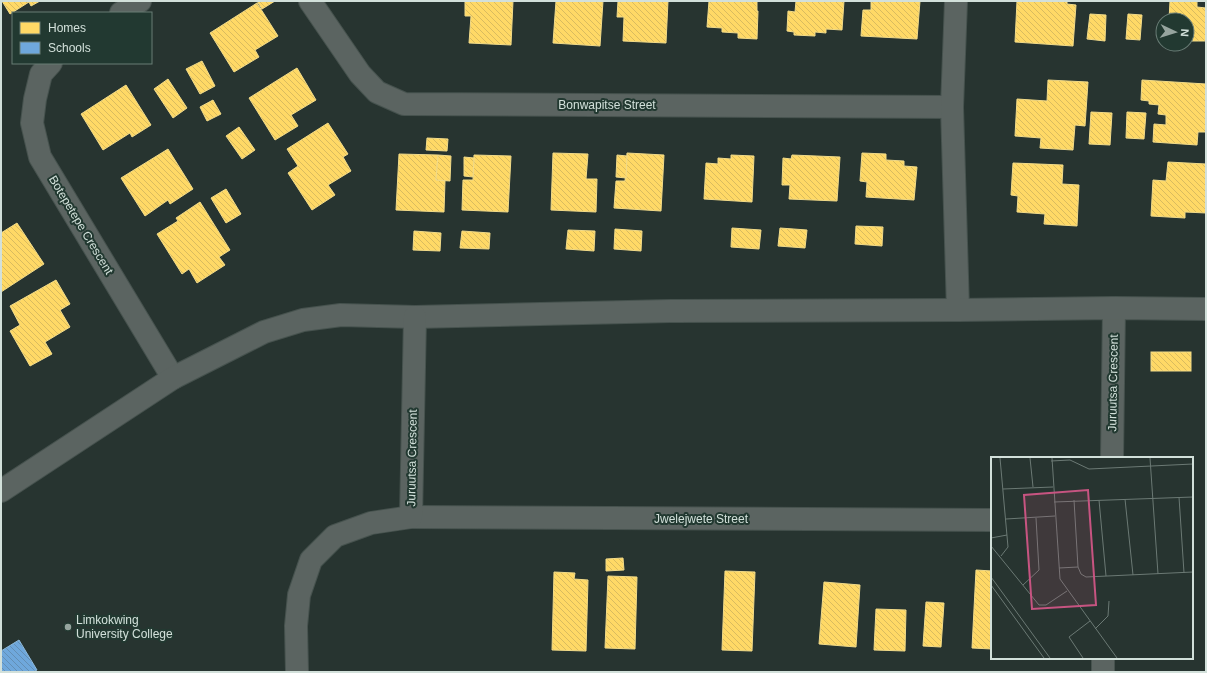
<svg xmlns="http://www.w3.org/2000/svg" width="1207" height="673" viewBox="0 0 1207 673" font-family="Arial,sans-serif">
<defs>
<pattern id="homes-back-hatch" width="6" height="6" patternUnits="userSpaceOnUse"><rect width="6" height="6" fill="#ffd966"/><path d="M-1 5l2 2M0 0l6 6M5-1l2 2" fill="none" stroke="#d9bb5f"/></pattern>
<pattern id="schools-back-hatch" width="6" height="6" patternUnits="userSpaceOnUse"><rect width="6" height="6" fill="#6fa8dc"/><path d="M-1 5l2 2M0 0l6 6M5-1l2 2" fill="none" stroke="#638fb5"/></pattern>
</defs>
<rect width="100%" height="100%" fill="#273430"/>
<!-- homes -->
<g fill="url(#homes-back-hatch)" stroke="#f2db89">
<polygon points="2,1 40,1 31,6 29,2 10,14"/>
<polygon points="257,1 275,1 262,9"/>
<polygon points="465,1 513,1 511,45 469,43 471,16 465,16"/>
<polygon points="556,1 603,1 600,46 553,43"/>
<polygon points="618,1 668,1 666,43 623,41 624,17 617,17"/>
<polygon points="709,1 757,1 757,11 758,11 757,39 738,38 738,33 722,32 722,28 707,27"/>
<polygon points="796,1 844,1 842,30 826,29 826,33 815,32 815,36 794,35 794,32 787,31 788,11 795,12"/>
<polygon points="871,1 920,1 917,39 861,36 863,10 871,10"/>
<polygon points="1017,1 1067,1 1067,4 1076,5 1073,46 1015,42"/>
<polygon points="1170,1 1197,1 1197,7 1206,8 1206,41 1187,41 1187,20 1169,20"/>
<polygon points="257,3 278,36 255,50 259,57 234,72 210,33"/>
<polygon points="1090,14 1106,15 1105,41 1087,39"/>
<polygon points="1128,14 1142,15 1140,40 1126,39"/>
<polygon points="202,61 215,86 200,94 186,69"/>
<polygon points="297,68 316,100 291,115 298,126 275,140 249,98"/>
<polygon points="168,79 187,108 173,118 154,89"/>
<polygon points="1048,80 1088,82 1085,126 1075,125 1073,150 1040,148 1041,138 1015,136 1017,99 1047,101"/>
<polygon points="1142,80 1206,84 1206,132 1198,132 1197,145 1153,142 1154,124 1166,125 1166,115 1158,114 1159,105 1149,104 1149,101 1141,100"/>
<polygon points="126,85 151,125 132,137 130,133 103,150 81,114"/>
<polygon points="213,100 221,114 207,121 200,107"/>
<polygon points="1091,112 1112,113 1110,145 1089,144"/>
<polygon points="1127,112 1146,113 1144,139 1126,138"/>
<polygon points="328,123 348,154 343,157 351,171 328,185 335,195 312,210 288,173 298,166 287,149"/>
<polygon points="239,127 255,150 242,159 226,136"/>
<polygon points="427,138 448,139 447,151 426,150"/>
<polygon points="168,149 193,189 170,204 168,200 145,216 121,178"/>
<polygon points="553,153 588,154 586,179 597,179 596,212 551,210"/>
<polygon points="627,153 664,155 661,211 614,208 616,181 625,181"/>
<polygon points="862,153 886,154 886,160 904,161 904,166 917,167 914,200 866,197 867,182 860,181"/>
<polygon points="399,154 438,155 436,180 445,181 444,212 396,210"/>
<polygon points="438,155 451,156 450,181 436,180"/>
<polygon points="474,155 511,156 508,212 462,210 463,180 473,180"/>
<polygon points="617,155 627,156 626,178 616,177"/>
<polygon points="731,155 754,156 752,202 704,199 706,163 718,164 718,158 731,159"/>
<polygon points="792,155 840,157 837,201 789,199 790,185 782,185 783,158 791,159"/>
<polygon points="464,157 474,158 473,177 464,176"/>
<polygon points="1168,162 1206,164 1206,213 1185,212 1185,218 1151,216 1153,180 1166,181"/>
<polygon points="1013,163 1063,165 1062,184 1079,185 1077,226 1044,224 1045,214 1017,212 1018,196 1011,195"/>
<polygon points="226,189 241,214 226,223 211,198"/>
<polygon points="200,202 230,250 219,257 225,265 197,283 189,269 182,274 157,234 178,221 176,218"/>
<polygon points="17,223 44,264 1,292 1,233"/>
<polygon points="856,226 883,227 882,246 855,244"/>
<polygon points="732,228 761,230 759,249 731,247"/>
<polygon points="780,228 807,230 805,248 778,246"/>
<polygon points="615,229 642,231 641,251 614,249"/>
<polygon points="568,230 595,231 594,251 566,249"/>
<polygon points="414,231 441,233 440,251 413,250"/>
<polygon points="462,231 490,233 489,249 460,248"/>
<polygon points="56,280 70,304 60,310 70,327 45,342 52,354 30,366 10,331 20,325 10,306"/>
<rect x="1151" y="352" width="40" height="19"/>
<polygon points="623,558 624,570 606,571 606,559"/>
<polygon points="976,570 992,571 992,649 972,648"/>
<polygon points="725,571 755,572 752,651 722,650"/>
<polygon points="554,572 575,573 574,579 588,580 586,651 552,650"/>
<polygon points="608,576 637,577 635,649 605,648"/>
<polygon points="824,582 860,585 856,647 819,644"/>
<polygon points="926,602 944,603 941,647 923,646"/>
<polygon points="876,609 906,610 905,651 874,650"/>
</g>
<!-- schools -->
<polygon fill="url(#schools-back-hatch)" stroke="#8db9db" points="19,640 37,670 33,672 1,672 1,651"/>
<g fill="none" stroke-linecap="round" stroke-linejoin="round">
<defs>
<g id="street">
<polyline points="310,1 360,74 377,92 404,104 952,107"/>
<polyline points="956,1 952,107 958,310"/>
<polyline points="121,13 140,1"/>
<polyline points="51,63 41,74 35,99 32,123 40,157 173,378"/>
<polyline points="1112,458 1114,308"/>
<polyline points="1,491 173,378 264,332 303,320 341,315 415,317 670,311 958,310 1114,308 1206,309"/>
<polyline points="411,517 992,520"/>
<polyline points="297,672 296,626 299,595 311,560 335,536 371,523 411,517 415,317"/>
<polyline points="1103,672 1103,658"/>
</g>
</defs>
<!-- street casing -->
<use href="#street" stroke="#46524e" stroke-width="24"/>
<!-- street -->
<use href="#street" stroke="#5b6461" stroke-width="22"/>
</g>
<!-- markers -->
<circle fill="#96a49e" stroke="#223931" stroke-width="1.5" cx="68" cy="627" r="4"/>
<g text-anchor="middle" stroke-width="4" stroke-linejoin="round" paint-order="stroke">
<!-- street labels -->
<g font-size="12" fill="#d2e0da" stroke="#223931">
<text x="607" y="109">Bonwapitse Street</text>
<text transform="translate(81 225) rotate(59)" y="4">Botepetepe Crescent</text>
<text transform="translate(1113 383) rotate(-89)" y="4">Juruutsa Crescent</text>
<text transform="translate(412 458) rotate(-89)" y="4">Juruutsa Crescent</text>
<text x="701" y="523">Jwelejwete Street</text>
</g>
<!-- poi labels -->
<g font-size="12" fill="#d2e0da" stroke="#223931" text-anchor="start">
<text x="76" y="624">Limkokwing<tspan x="76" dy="14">University College</tspan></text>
</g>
</g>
<!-- overview -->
<g transform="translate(991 457)">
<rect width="202" height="202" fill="#273430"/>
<path fill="none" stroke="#6b7974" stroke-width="1" d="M9,1L17,90L10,99M39,1L42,30M61,1L69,122L126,201M159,1L167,117M60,4L79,3L98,12L202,7M12,32L62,30M188,40L193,116M134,42L142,118M83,43L87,110M108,43L115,119M63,45L202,40M15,62L64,59M0,81L16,78M0,89L48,148H55L76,134M68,111L87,110L90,117L95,120L202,115M0,120L59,201M0,128L53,201M32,128L48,113L45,61M104,172L117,159L118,144M92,201L78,180L99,164"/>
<path fill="#c75481" fill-opacity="0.15" stroke="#c75481" stroke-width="2" d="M97,33L105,148L41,152L33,38Z"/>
<rect width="202" height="202" fill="none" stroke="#d2e0da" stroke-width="2"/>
</g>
<!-- border -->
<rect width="1207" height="673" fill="none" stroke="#d2e0da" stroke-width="4"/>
<!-- legend -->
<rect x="12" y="12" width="140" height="52" fill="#223931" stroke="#687c75"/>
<rect x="20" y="22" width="20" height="12" fill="#ffd966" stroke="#687c75"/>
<text x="48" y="32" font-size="12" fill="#d2e0da">Homes</text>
<rect x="20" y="42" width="20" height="12" fill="#6fa8dc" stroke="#687c75"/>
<text x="48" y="52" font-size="12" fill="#d2e0da">Schools</text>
<!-- north arrow -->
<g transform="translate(1175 32) rotate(94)"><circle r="19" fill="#223931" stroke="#687c75"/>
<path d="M0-3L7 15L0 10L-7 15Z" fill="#96a49e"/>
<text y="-6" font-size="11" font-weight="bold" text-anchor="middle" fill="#d2e0da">N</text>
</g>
</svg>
